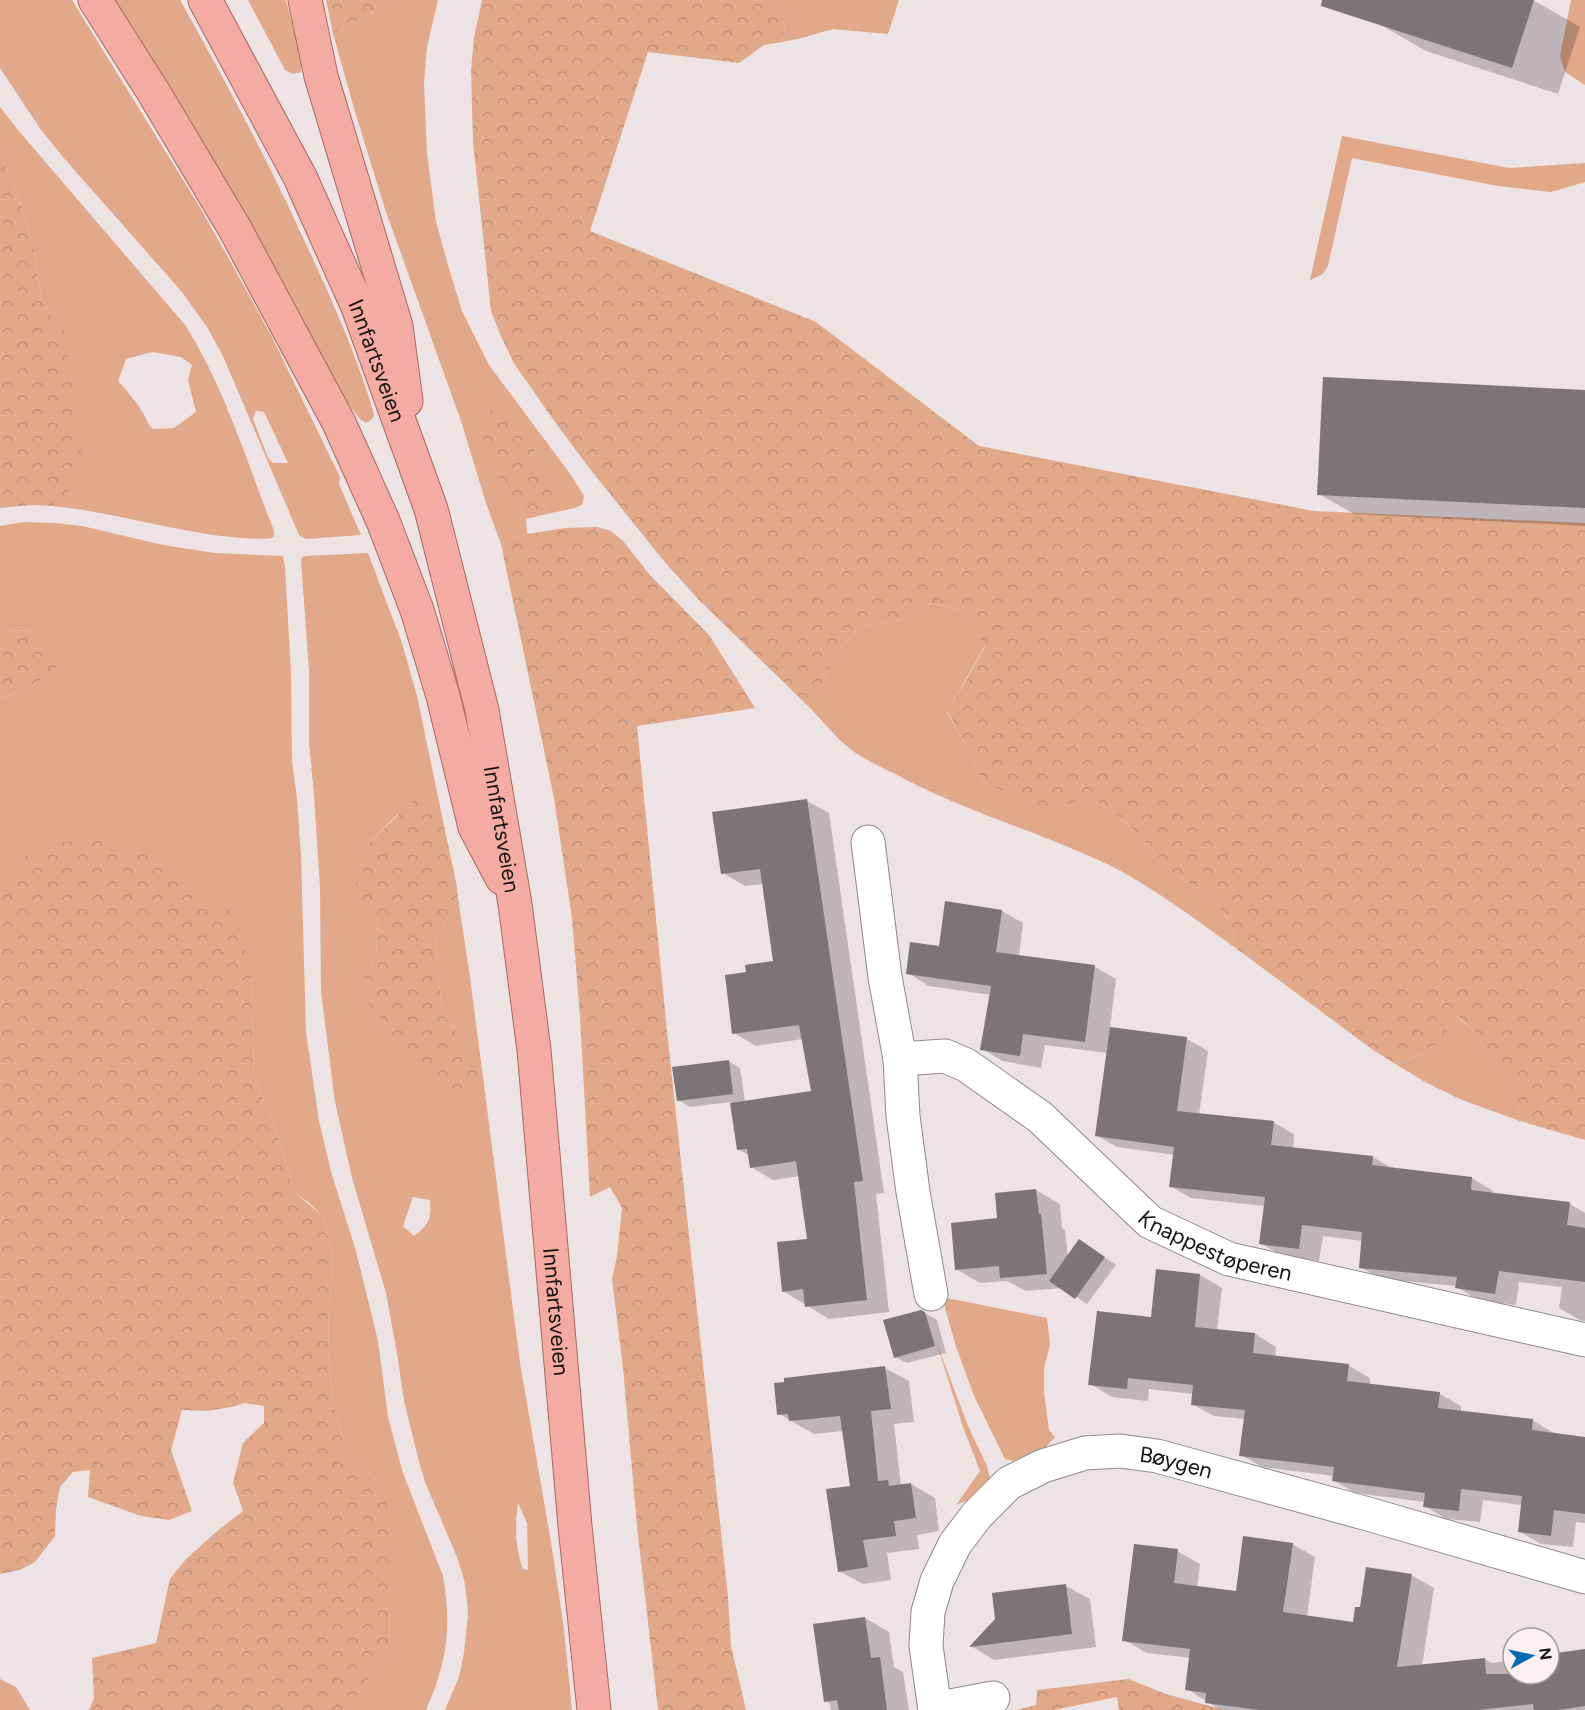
<svg xmlns="http://www.w3.org/2000/svg" width="1585" height="1710" viewBox="0 0 1585 1710" font-family="Figtree,sans-serif">
<defs>
<pattern id="forest-crowns" width="20" height="18" patternUnits="userSpaceOnUse" patternTransform="scale(1.5)"><rect width="20" height="18" fill="#e1a889"/><path d="M2 6a3 3 0 1 1 6 0M12 15a3 3 0 1 1 6 0" fill="none" stroke="#c09075"/></pattern>
</defs>
<rect width="100%" height="100%" fill="#ede3e5"/>
<!-- grass -->
<g fill="#e1a889" fill-rule="evenodd">
<path d="M0,0H72L201,209L234,268L271,335L340,477L339,484L361,535L306,539L299,535L223,356L207,327L182,292L62,156L39,127L0,68ZM256,411L264,412L288,463H273L268,458L253,419Z"/>
<path d="M111,0H180C225,80 268,161 306,244C332,300 357,356 374,414C373,420 370,421 366,423L360,419L346,402Z"/>
<polygon points="248,0 286,0 302,62 301,72 293,74 285,70"/>
<path d="M396,0H438L427,47L424,83L427,154L436,222L448,265L462,311L489,365L571,475L584,496L582,505C571,510 559,511 547,514L545,503L551,484L541,467L533,446L494,468L526,519L527,534L501,544L486,503L460,418L385,209L356,115L333,34Z"/>
<polygon points="779,0 899,0 888,34 833,29 802,38 782,42 787,18"/>
<polygon points="1571,0 1585,0 1585,85 1565,72 1560,56"/>
<path d="M0,107L18,130L186,326C225,389 247,462 274,531V536L272,538C251,540 228,537 207,534C155,526 104,511 52,506L66,497L64,331L42,303L34,251L23,212L0,150ZM152,352L181,357L192,365L188,380L196,412L174,428L153,429C147,424 147,419 143,413C136,401 127,391 118,381L126,359Z"/>
<polygon points="1342,136 1509,168 1585,163 1585,182 1551,192 1498,186 1352,158 1328,266 1323,274 1310,280"/>
<path d="M24,522L55,523L82,526L163,545L215,553L283,556L285,567L291,673L292,761L297,798L301,855L306,1032L319,1121L332,1175L356,1251L378,1341L388,1417L403,1473L443,1576C452,1628 447,1662 426,1710H354L353,1703L366,1681L390,1650L389,1599L380,1483L352,1461L342,1438L333,1402L328,1354L329,1308L333,1261L324,1217L308,1202L294,1192L280,1141L254,1076L251,974L0,891V699L36,684L37,630L0,631V526Z"/>
<path d="M368,553L402,643L417,696L441,811L429,803L397,815L368,844L359,858L378,917L376,955L358,991V995L375,1011L384,1028L473,1053L442,1013L435,941L458,898L470,977L520,1363L552,1548L564,1629L572,1710H445L459,1677L464,1653L468,1614L467,1601L464,1579L457,1557L425,1482L419,1462L404,1401L397,1353L386,1293L352,1178L335,1102L321,991L320,887L314,795L309,742V670L301,561L302,557L305,556ZM413,1197L430,1200C431,1219 430,1224 414,1236L403,1226ZM518,1503L527,1523L528,1570L523,1569C515,1548 515,1525 518,1503Z"/>
<path d="M930,603L960,610L986,644L947,712L967,747L984,783L1071,804L1090,798L1122,818L1172,872L1215,899L1234,931L1233,946C1193,918 1154,888 1111,866C1041,832 965,812 897,775C881,767 863,759 849,748C834,736 821,719 808,706L820,692L833,657L859,627L900,620Z"/>
<polygon points="1456,1016 1474,1031 1490,1055 1509,1080 1520,1111 1520,1121 1462,1100 1427,1083 1397,1065 1434,1048"/>
<polygon points="942,1297 1047,1318 1050,1345 1044,1368 1044,1392 1049,1430 1055,1437 1044,1449 1013,1461 1005,1459 975,1398 956,1347"/>
<path d="M936,1341L968,1426L987,1466L990,1478C980,1498 976,1497 956,1505L980,1471L963,1427Z"/>
<polygon points="0,1679 16,1687 30,1710 0,1710"/>
</g>
<!-- forest -->
<g fill="url(#forest-crowns)">
<polygon points="326,0 396,0 333,34"/>
<polygon points="482,0 779,0 787,18 782,42 764,45 739,63 648,52 590,231 816,322 979,446 1314,511 1585,523 1585,1140 1520,1121 1520,1111 1509,1080 1490,1055 1474,1031 1457,1016 1434,1048 1397,1065 1373,1050 1233,946 1234,931 1215,899 1172,872 1122,818 1090,798 1071,804 1040,806 984,783 967,747 947,711 965,682 986,645 960,610 930,603 900,620 859,627 833,657 820,692 808,706 698,599 663,560 590,469 555,422 515,365 500,334 491,311 473,142 471,69 474,38"/>
<polygon points="0,150 23,212 34,251 42,303 64,331 82,457 66,497 52,506 32,505 0,508"/>
<polygon points="496,404 533,446 541,467 551,484 552,496 545,503 547,514 526,519 494,468 483,447 480,422"/>
<polygon points="597,527 611,531 623,541 650,575 709,635 755,708 637,726 667,1031 728,1597 731,1646 746,1710 658,1710 637,1526 623,1368 612,1279 617,1256 622,1208 610,1187 590,1197 580,1017 572,918 554,798 501,544 527,534 565,528"/>
<polygon points="37,630 59,665 36,684 0,699 0,631"/>
<polygon points="414,800 429,803 441,811 457,887 458,898 435,941 442,1013 473,1053 484,1090 456,1102 436,1091 430,1073 399,1056 375,1011 358,995 358,991 376,955 378,917 363,917 357,907 356,878 359,858 368,844"/>
<polygon points="94,834 157,860 240,918 251,974 254,1076 280,1141 294,1192 324,1217 333,1261 329,1308 328,1354 333,1402 342,1438 352,1461 380,1483 394,1530 389,1599 390,1650 366,1681 354,1703 354,1710 89,1710 94,1698 92,1658 156,1643 170,1579 186,1559 216,1532 243,1511 233,1483 243,1443 264,1423 264,1406 244,1403 232,1407 206,1411 182,1410 171,1450 192,1511 169,1520 141,1516 88,1497 90,1470 73,1472 60,1487 56,1509 55,1536 35,1562 20,1570 0,1574 0,891 30,852"/>
<polygon points="1128,1679 1166,1694 1224,1710 1119,1710 1117,1697 1054,1710 1016,1710 1036,1705 1037,1690"/>
</g>
<!-- shadow -->
<g fill="#0003">
<polygon points="1369,0 1533,0 1580,27 1558,94 1426,51 1379,24"/>
<polygon points="1585,391 1585,526 1354,514 1319,494"/>
<polygon points="807,801 829,813 884,1193 876,1194 889,1312 829,1319 783,1291 809,1240 800,1176 773,1180 751,1167 750,1156 738,1149 731,1102 690,1107 678,1100 728,1061 740,1068 745,1102 812,1093 803,1039 756,1046 734,1033 747,973 775,963 764,884 745,886 723,873"/>
<polygon points="947,903 1002,911 1023,923 1019,956 1095,967 1116,979 1110,1028 1187,1039 1208,1051 1199,1115 1273,1122 1294,1134 1293,1149 1373,1157 1393,1169 1472,1178 1493,1191 1492,1194 1570,1204 1585,1213 1585,1321 1580,1320 1559,1308 1562,1287 1519,1282 1516,1305 1478,1300 1457,1287 1457,1286 1381,1279 1360,1267 1363,1241 1323,1236 1319,1261 1281,1255 1260,1243 1265,1206 1191,1198 1170,1186 1175,1155 1117,1147 1096,1135 1107,1053 1045,1045 1041,1068 1003,1061 982,1049 991,995 929,986 908,973 940,948"/>
<polygon points="1036,1190 1060,1204 1062,1228 1065,1230 1068,1257 1080,1241 1116,1265 1087,1304 1063,1288 1026,1291 1007,1281 980,1283 956,1269 999,1219"/>
<polygon points="1157,1271 1200,1275 1222,1288 1217,1331 1255,1334 1276,1347 1275,1357 1349,1366 1370,1378 1370,1386 1440,1394 1461,1406 1461,1412 1532,1420 1554,1433 1585,1438 1585,1523 1576,1522 1573,1547 1541,1544 1519,1531 1522,1505 1483,1500 1480,1522 1446,1519 1425,1506 1425,1502 1355,1493 1333,1480 1334,1476 1262,1467 1241,1455 1245,1419 1214,1416 1192,1404 1193,1394 1149,1389 1148,1401 1112,1397 1090,1384 1152,1318"/>
<polygon points="921,1311 937,1320 946,1353 907,1363 895,1357"/>
<polygon points="885,1368 909,1381 914,1422 894,1424 901,1486 911,1484 935,1498 939,1531 917,1535 919,1549 887,1553 891,1580 863,1584 839,1571 851,1487 843,1431 814,1434 779,1414"/>
<polygon points="1292,1544 1315,1557 1307,1617 1354,1623 1361,1609 1411,1575 1434,1588 1422,1666 1484,1659 1492,1663 1513,1660 1513,1674 1549,1674 1549,1655 1585,1650 1585,1710 1220,1710 1187,1689 1191,1658 1147,1653 1124,1640 1177,1551 1200,1564 1197,1588 1237,1593"/>
<polygon points="1066,1586 1090,1599 1096,1647 994,1660 971,1646"/>
<polygon points="865,1618 889,1632 894,1667 903,1672 909,1710 831,1710 830,1704 826,1701"/>
</g>
<!-- building -->
<g fill="#7b7478">
<polygon points="1322,0 1534,0 1512,68 1321,6"/>
<polygon points="1323,377 1585,390 1585,508 1317,495"/>
<polygon points="807,799 863,1181 854,1182 867,1300 805,1307 803,1289 782,1292 777,1242 807,1239 796,1161 750,1168 747,1149 737,1150 730,1103 811,1091 799,1025 732,1034 725,975 746,972 745,965 773,961 760,869 721,874 712,812"/>
<polygon points="945,901 1002,910 996,952 1095,965 1085,1042 1023,1034 1020,1056 980,1050 991,986 906,974 910,942 939,946"/>
<polygon points="1110,1027 1187,1037 1177,1111 1274,1121 1271,1145 1373,1156 1372,1165 1472,1177 1471,1190 1570,1202 1567,1225 1585,1228 1585,1282 1499,1271 1495,1294 1455,1288 1457,1277 1359,1268 1362,1232 1302,1225 1299,1249 1259,1244 1265,1197 1169,1187 1174,1147 1095,1136"/>
<polygon points="729,1060 733,1094 677,1101 672,1067"/>
<polygon points="1036,1189 1039,1214 1041,1214 1047,1274 1000,1278 999,1266 955,1270 951,1223 997,1218 995,1193"/>
<polygon points="1079,1239 1105,1257 1075,1299 1049,1281"/>
<polygon points="1156,1269 1200,1274 1195,1327 1255,1333 1253,1353 1349,1364 1347,1381 1440,1392 1438,1408 1533,1419 1532,1430 1585,1437 1585,1514 1554,1510 1551,1536 1518,1532 1522,1496 1461,1489 1459,1511 1423,1507 1425,1493 1332,1481 1334,1467 1239,1456 1245,1410 1191,1405 1193,1385 1128,1378 1127,1389 1088,1385 1097,1311 1151,1317"/>
<polygon points="921,1310 925,1312 935,1346 894,1358 883,1320"/>
<polygon points="885,1366 891,1409 871,1411 878,1481 888,1480 889,1486 911,1483 916,1518 894,1521 896,1536 863,1540 868,1567 838,1572 826,1489 850,1486 840,1416 789,1421 788,1414 777,1415 774,1383 784,1382 784,1378"/>
<polygon points="1243,1536 1293,1543 1283,1612 1353,1622 1355,1607 1360,1607 1366,1567 1412,1574 1397,1667 1485,1658 1486,1674 1549,1674 1549,1654 1585,1649 1585,1706 1558,1710 1534,1710 1533,1704 1478,1710 1260,1710 1205,1703 1206,1693 1185,1690 1190,1649 1122,1641 1134,1544 1178,1549 1174,1583 1236,1591"/>
<polygon points="1066,1584 1072,1634 969,1647 995,1619 992,1593"/>
<polygon points="865,1617 871,1658 880,1657 887,1710 839,1710 837,1700 824,1702 813,1624"/>
</g>
<g fill="none" stroke-linecap="round" stroke-linejoin="round">
<defs>
<g id="minor">
<path id="s1" d="M868,842L885,977L900,1059L945,1056L966,1065L1040,1117L1150,1222L1229,1259L1585,1340"/>
<polyline points="900,1059 903,1116 913,1192 931,1294"/>
<polyline points="935,1709 993,1698"/>
<path id="s2" d="M935,1710L926,1646L928,1612L937,1581L955,1544L977,1515L1009,1483L1043,1466L1085,1453L1120,1451L1157,1456L1368,1514L1585,1577"/>
</g>
<g id="trunk">
<polyline points="95,0 154,93 235,229 339,423 383,521 417,610 443,696 475,827 502,878"/>
<path id="s3" d="M205,0L300,177L358,307L431,509L482,710L515,904L534,1050L575,1526L594,1710"/>
<polyline points="305,0 321,76 396,326 406,401"/>
</g>
</defs>
<!-- minor casing -->
<use href="#minor" stroke="#908789" stroke-width="35"/>
<!-- trunk casing -->
<use href="#trunk" stroke="#a56861" stroke-width="35"/>
<!-- minor -->
<use href="#minor" stroke="#fff" stroke-width="33"/>
<!-- trunk -->
<use href="#trunk" stroke="#f4aba2" stroke-width="33"/>
</g>
<g text-anchor="middle" stroke-width="5" stroke-linejoin="round" paint-order="stroke">
<!-- street labels -->
<g font-size="22" fill="#161314" stroke="#faf0f2">
<text dy="8" stroke="none"><textPath href="#s3" startOffset="400">Innfartsveien</textPath></text>
<text dy="8" stroke="none"><textPath href="#s3" startOffset="886">Innfartsveien</textPath></text>
<text dy="8" stroke="none"><textPath href="#s1" startOffset="600">Knappestøperen</textPath></text>
<text dy="8" stroke="none"><textPath href="#s3" startOffset="1372">Innfartsveien</textPath></text>
<text dy="8" stroke="none"><textPath href="#s2" startOffset="428">Bøygen</textPath></text>
</g>
</g>
<!-- north arrow -->
<g transform="translate(1531 1656) rotate(82)"><circle r="28" fill="#faf0f2" stroke="#9f9899" stroke-width="1.5"/>
<path d="M0-4.5L10 22L0 15L-10 22Z" fill="#036bb7"/>
<text y="-9" font-size="16" font-weight="bold" text-anchor="middle" fill="#161314">N</text>
</g>
</svg>
